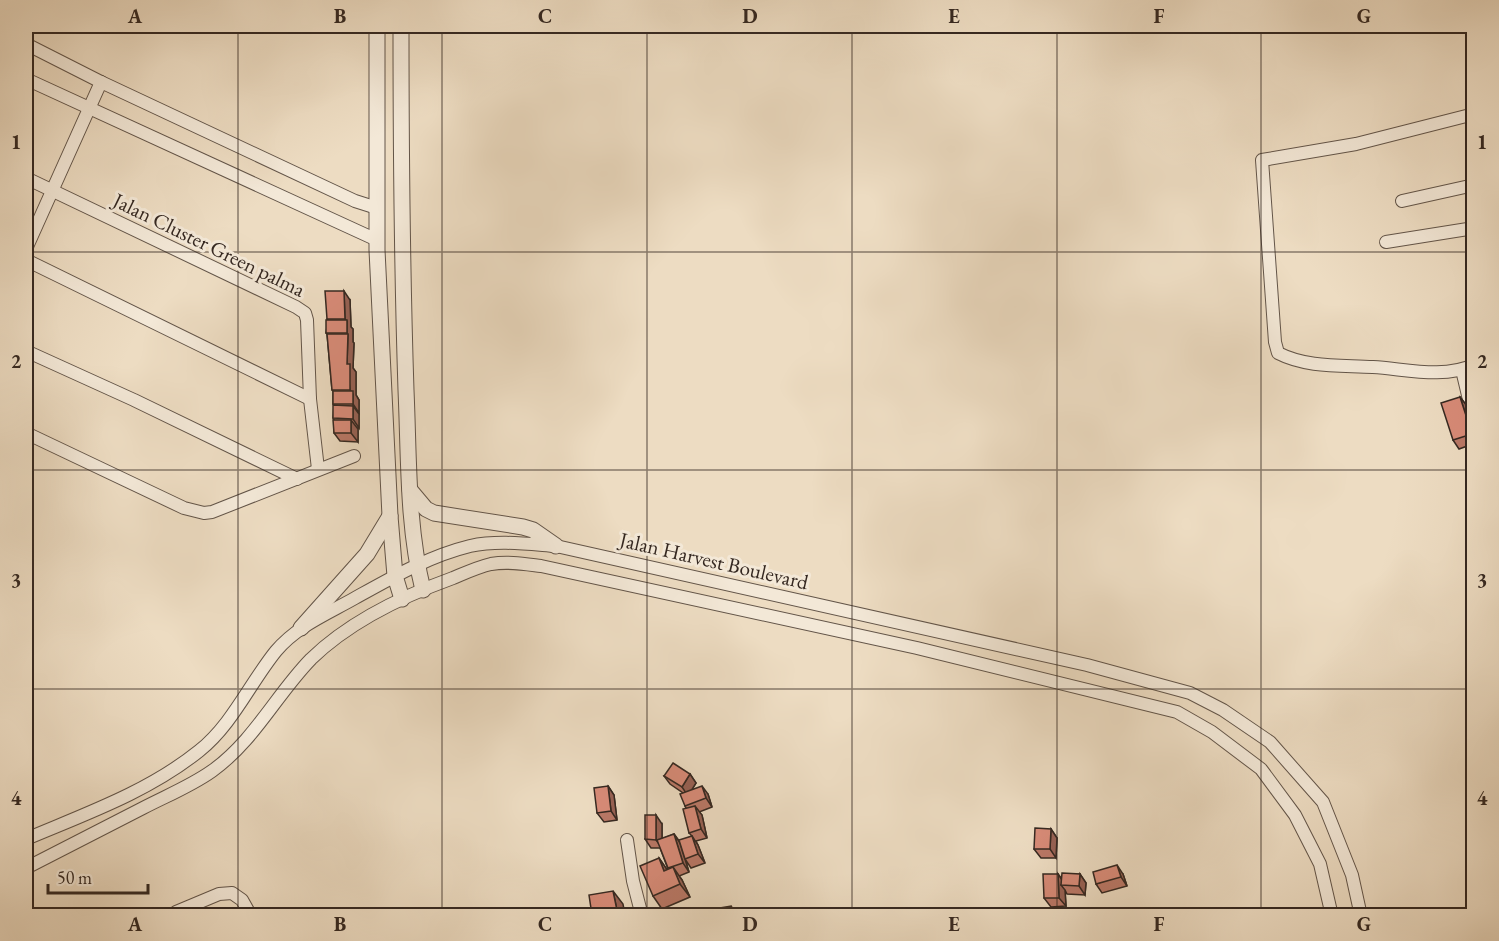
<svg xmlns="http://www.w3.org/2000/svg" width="1499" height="941" viewBox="0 0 1499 941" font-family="'EB Garamond',serif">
<rect width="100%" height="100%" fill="#eddcc2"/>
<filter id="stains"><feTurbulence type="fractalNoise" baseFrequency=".00333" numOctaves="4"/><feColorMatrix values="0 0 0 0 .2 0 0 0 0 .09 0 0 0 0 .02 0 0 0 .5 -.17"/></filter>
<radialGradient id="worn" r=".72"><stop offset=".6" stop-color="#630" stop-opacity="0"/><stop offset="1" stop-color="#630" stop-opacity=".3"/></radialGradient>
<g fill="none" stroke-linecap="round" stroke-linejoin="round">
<defs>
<g id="minor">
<polyline points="26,44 101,82 355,201 377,208"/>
<polyline points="26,79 377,240"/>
<path d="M1474,114L1356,144L1262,160L1275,342L1278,353C1307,368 1342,365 1373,367C1406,369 1443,379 1474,365"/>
<polyline points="26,178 296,307 305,313 307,320 310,399 318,469"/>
<polyline points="1402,201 1474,185"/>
<polyline points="1386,242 1474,228"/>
<polyline points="26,249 101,82"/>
<polyline points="26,260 310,399"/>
<polyline points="26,351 134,400 297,479"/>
<polyline points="1462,370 1474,421"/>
<polyline points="26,433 184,508 204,513 212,512 354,456"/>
<path d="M26,839C85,814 148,792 199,751C232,725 250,683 276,651C297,626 327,614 355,598C391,578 429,556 470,546C498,540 528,544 556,546L1087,665L1190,693L1223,710L1270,742L1323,802L1352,875L1361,916"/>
<polyline points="627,840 633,881 642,916"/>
<path d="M26,868C65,848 104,828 143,808C166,796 191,786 212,771C254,741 276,695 311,659C350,621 403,596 453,578C465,573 478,567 491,564C508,561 525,564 541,566L917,648L1177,712L1212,732L1261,769L1295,815L1320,864L1332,916"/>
<polyline points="176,912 219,894 232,893 242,900 251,916"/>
</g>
<g id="tertiary">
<polyline points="377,26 377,250 390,516 395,576 402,599"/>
<path d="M401,26C401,147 402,269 406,390C409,457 407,525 423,590"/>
<polyline points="410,490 426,509 434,513 523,527 533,530 556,546"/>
<polyline points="301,628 367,554 390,516"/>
</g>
</defs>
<!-- minor casing -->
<use href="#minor" stroke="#635549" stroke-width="14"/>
<!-- tertiary casing -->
<use href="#tertiary" stroke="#635549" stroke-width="17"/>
<!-- minor -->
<use href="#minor" stroke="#f3e8d7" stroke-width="12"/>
<!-- tertiary -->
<use href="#tertiary" stroke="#f3e8d7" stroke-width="15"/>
</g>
<!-- wall -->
<g fill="#ba7867" stroke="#352821" stroke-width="1.5">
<polygon points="350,300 351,327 353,329 353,342 354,343 353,368 356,372 356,395 359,400 359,413 358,413 359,414 359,428 357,428 358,429 358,442 340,441 334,433 334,420 333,418 334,405 333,404 333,391 332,390 327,334 326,333 328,320 327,319"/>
<polygon points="1460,397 1467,406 1473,429 1473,444 1459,449 1453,440"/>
<polygon points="690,774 696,783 692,789 708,794 712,807 699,812 702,815 707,838 696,841 698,845 705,863 691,868 685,859 684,855 689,872 679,876 682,880 690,897 662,909 653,896 659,858 667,870 668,869 660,848 651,848 645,839 662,824 662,839 674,834 680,842 692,836 689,833 686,808 685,806 683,793 670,784 664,776"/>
<polygon points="608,786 614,795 617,820 604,822 597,813"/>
<polygon points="1051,829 1057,838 1056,858 1041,858 1034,849"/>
<polygon points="1058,874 1061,878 1080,874 1086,883 1085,895 1067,894 1065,890 1066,906 1051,907 1044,898"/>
<polygon points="1123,874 1127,886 1102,893 1096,884"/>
</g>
<!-- shaded-wall -->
<g fill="#976154" stroke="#352821" stroke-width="1.5">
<polygon points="344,291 350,300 351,327 353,329 353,342 354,343 353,368 356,372 356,395 359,400 359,413 353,404 353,394 350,390 347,364 348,335 347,333 347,321 345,319"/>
<polygon points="1460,397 1467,406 1473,429 1473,437 1472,434"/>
<polygon points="353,406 359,414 359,428 353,419"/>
<polygon points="351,420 358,429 358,442 351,433"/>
<polygon points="690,774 696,783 688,796 682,787"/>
<polygon points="608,786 614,795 617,820 611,811"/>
<polygon points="702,786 708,794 712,807 706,798"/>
<polygon points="695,806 702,815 707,838 701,829"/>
<polygon points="656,815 662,824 662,848 656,840"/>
<polygon points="1051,829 1057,838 1056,858 1050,849"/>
<polygon points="674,834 680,843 689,872 683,863"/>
<polygon points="692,836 698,845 705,863 698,854"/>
<polygon points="659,858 668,871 664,871"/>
<polygon points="1117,865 1123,874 1127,886 1121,877"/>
<polygon points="673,867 682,880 690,897 680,884"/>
<polygon points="1058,874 1064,883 1061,885 1065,890 1066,906 1059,898"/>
<polygon points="1080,874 1086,883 1085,895 1079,886"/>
<polygon points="613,891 623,904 625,915 618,915"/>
<polygon points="731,906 737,915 733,915"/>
</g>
<!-- building -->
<g fill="#d88b78" stroke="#352821" stroke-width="1.5">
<polygon points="325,291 344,291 345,319 327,319"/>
<rect x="326" y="320" width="21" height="13"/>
<polygon points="327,334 348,334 347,364 350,364 350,390 332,390"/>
<rect x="333" y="391" width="20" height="13"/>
<polygon points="1460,397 1472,434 1453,440 1441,403"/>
<polygon points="333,405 353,406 353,419 333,418"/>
<polygon points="333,420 351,420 351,433 334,433"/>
<polygon points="1473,562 1473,596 1472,597 1466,563"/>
<polygon points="673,763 690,774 682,787 664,776"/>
<polygon points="608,786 611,811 597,813 594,788"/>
<polygon points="702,786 706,798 685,806 680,794"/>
<polygon points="695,806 701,829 689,833 683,809"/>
<polygon points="645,815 656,815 656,840 645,839"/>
<polygon points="1035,828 1051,829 1050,849 1034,849"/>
<polygon points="674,834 683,863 668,868 657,840"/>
<polygon points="692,836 698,854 685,859 679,840"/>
<polygon points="659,858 664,871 673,867 680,884 653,896 640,866"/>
<polygon points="1117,865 1121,877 1096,884 1093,872"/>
<polygon points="1062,873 1080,874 1079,886 1061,885"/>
<polygon points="1043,874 1058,874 1059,898 1044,898"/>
<polygon points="613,891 618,915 592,915 589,895"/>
<polygon points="731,906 733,915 708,915 707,910"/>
</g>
<!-- grid -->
<path fill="none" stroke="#352821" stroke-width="1.5" stroke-opacity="0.55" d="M238,26V916M442,26V916M647,26V916M852,26V916M1057,26V916M1261,26V916M26,252H1474M26,470H1474M26,689H1474"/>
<g text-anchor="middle" stroke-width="6" stroke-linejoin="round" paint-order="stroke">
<!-- street labels -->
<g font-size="21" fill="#352821" stroke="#f3e8d7">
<text transform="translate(209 245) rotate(26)" y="7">Jalan Cluster Green palma</text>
<text transform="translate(714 561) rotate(13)" y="7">Jalan Harvest Boulevard</text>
</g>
</g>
<!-- margin -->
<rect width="1499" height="941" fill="none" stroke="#eddcc2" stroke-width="66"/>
<!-- scale -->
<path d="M48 884v9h100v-9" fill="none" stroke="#352821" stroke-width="3"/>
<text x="57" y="884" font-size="18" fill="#352821" stroke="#f3e8d7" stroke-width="4.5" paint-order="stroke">50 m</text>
<rect x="33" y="33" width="1433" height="875" fill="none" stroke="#352821" stroke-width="2"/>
<g font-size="20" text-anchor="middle" font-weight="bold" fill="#352821">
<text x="135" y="23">A</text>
<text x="340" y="23">B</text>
<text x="545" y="23">C</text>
<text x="750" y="23">D</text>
<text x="954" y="23">E</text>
<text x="1159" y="23">F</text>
<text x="1364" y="23">G</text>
<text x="16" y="149">1</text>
<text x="1482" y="149">1</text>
<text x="16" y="368">2</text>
<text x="1482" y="368">2</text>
<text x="16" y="587">3</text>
<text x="1482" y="587">3</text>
<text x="16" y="805">4</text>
<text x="1482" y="805">4</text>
<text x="135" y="931">A</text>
<text x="340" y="931">B</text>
<text x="545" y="931">C</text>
<text x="750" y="931">D</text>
<text x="954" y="931">E</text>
<text x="1159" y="931">F</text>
<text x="1364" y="931">G</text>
</g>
<rect width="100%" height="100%" filter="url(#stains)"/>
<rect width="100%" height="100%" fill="url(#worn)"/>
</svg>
